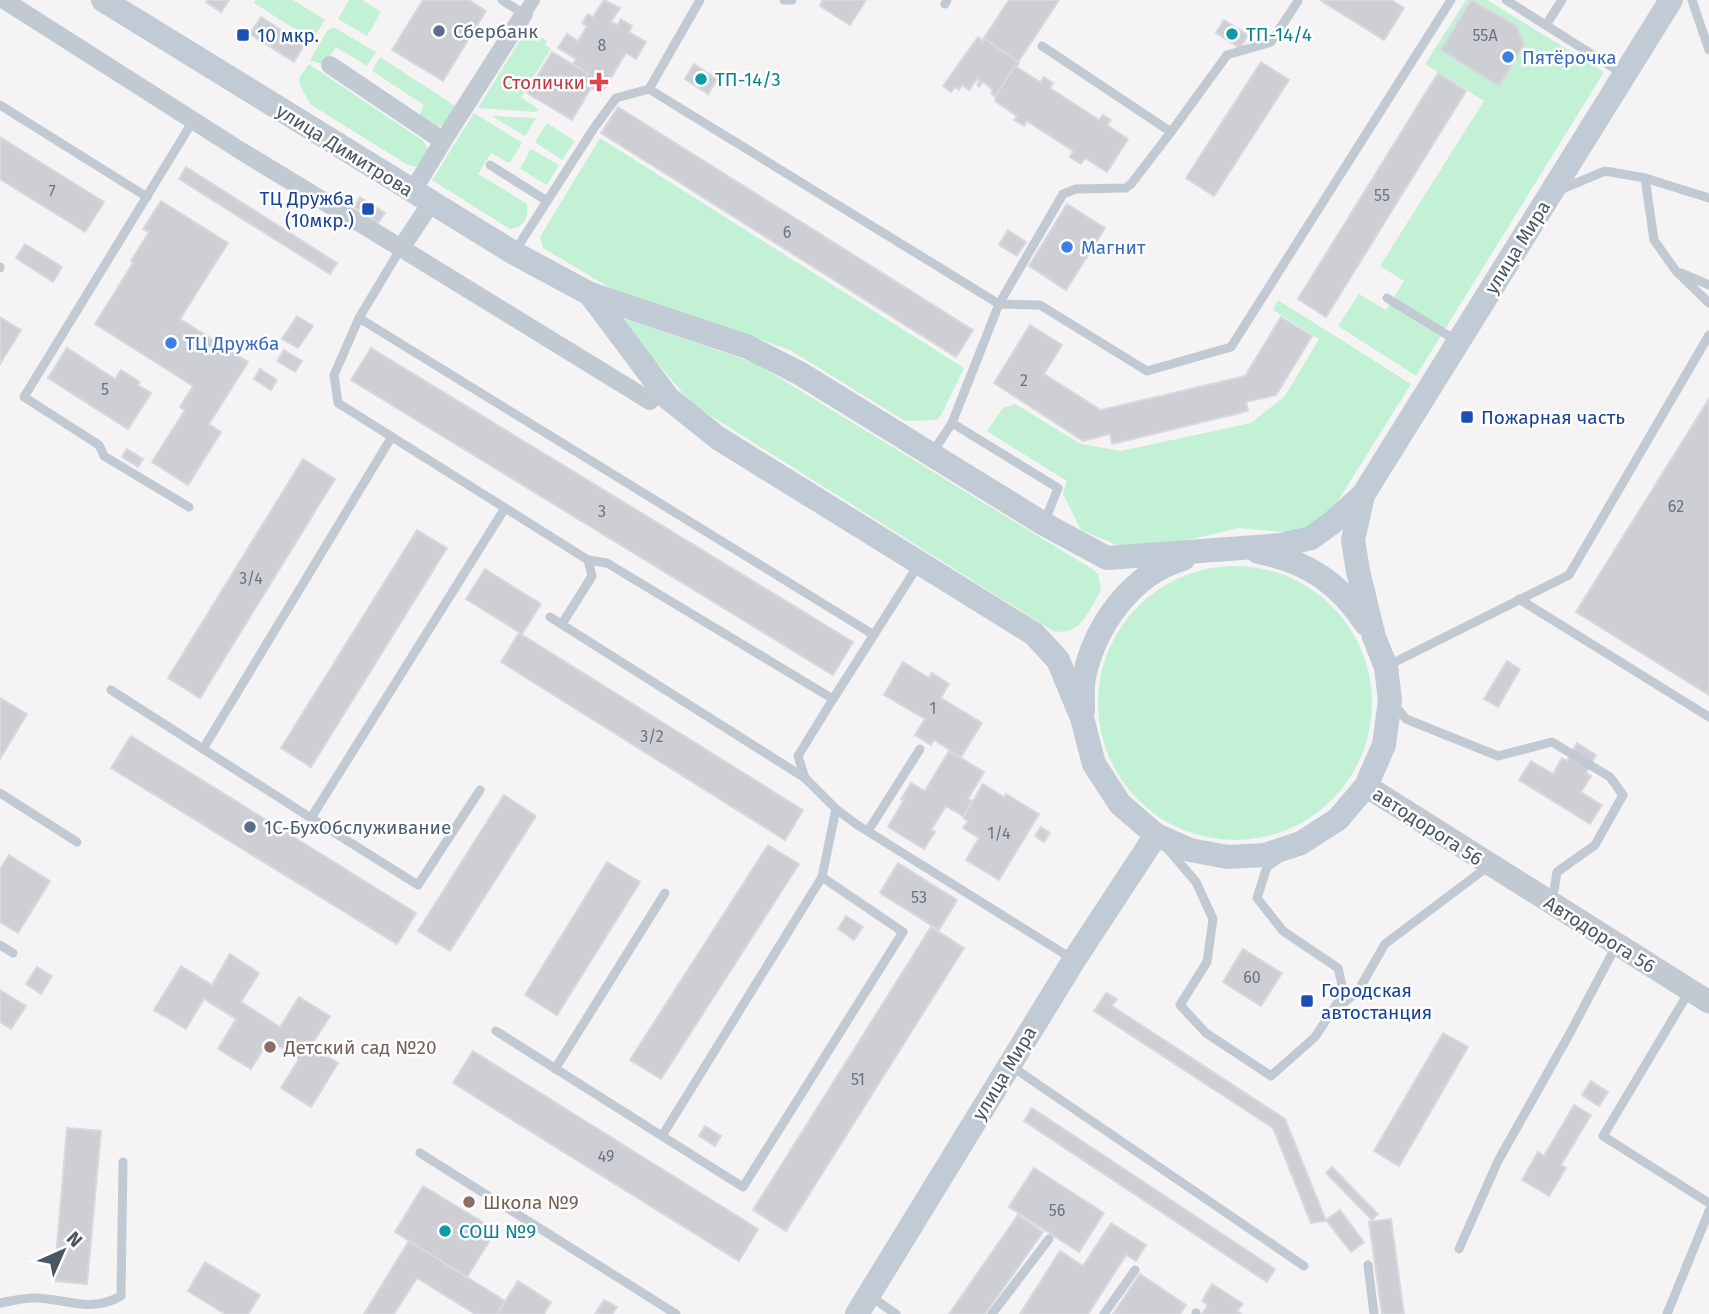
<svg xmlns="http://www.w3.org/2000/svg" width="1709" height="1314" viewBox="0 0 1709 1314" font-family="'Fira Sans',sans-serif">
<rect width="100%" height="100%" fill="#f5f3f3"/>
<!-- green -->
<g fill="#c3f1d5">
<polygon points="256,0 293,0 325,20 312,40 254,3"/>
<polygon points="349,0 362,0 381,12 367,36 338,19"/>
<polygon points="1466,0 1487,0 1604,72 1416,376 1338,326 1359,294 1386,310 1404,281 1380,266 1484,101 1425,64"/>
<polygon points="332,28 335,28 376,52 367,66 336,47 324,65 310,60 327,31"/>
<polygon points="527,29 547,41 545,45 551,49 521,97 538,109 536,112 478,108"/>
<polygon points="380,57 457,107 445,125 430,128 418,119 424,105 372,71"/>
<polygon points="309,64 423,141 429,151 419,167 408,165 310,104 300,85 299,78"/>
<path d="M474,113L522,143L509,163L491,153L478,174L527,204C529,217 524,228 510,229L432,180Z"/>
<polygon points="492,116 536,118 525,136"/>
<polygon points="547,123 575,141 562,160 535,142"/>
<polygon points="600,138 964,368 941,415 937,420 905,421 790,350 612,289 543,248 540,237"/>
<polygon points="531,149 559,165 547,185 520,169"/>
<polygon points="1278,300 1411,384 1331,512 1305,534 1239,528 1134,552 1081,530 1063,494 1067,481 987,431 1003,408 1015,404 1081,444 1121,451 1251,423 1285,396 1319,339 1273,310"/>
<path d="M626,319L755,363L1092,569L1098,574L1101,590C1089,610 1081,637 1053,631L692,404L629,330L624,320Z"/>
<circle cx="1235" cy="703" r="137"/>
</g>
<!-- building -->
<g fill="#cdcfd5" stroke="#d7d9de" stroke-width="2">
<polygon points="208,0 229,0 221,12 206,2"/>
<polygon points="423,0 469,0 486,11 443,81 392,50"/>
<polygon points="604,0 620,8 611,22 617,25 621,19 632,26 629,32 646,42 636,59 626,53 601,94 582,82 587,73 573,64 576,59 558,48 567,34 578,41 587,26 582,23 588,14 593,17"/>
<polygon points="823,0 866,0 850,25 820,6"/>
<polygon points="1009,0 1059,0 1018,62 984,38"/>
<polygon points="1320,0 1391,0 1404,8 1384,40"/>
<polygon points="1471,0 1517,26 1524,45 1499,86 1441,50"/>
<polygon points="261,17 304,45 294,62 250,34"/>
<polygon points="1224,20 1248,35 1240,48 1216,33"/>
<polygon points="978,37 983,41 984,38 1019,63 995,97 991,93 993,90 983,82 979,87 977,85 980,81 977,79 969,90 962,85 959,90 955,87 951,92 943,86"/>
<polygon points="552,52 587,73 582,82 591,88 572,120 527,93"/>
<polygon points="1261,62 1289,80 1214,196 1186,178"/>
<polygon points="694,64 717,79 708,94 685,79"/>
<polygon points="1015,66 1040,82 1044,77 1053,83 1050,88 1099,120 1103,115 1111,120 1107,125 1128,139 1107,172 1085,158 1081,164 1070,157 1073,151 1027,121 1024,126 1014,120 1017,116 995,101 995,97"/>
<polygon points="1438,73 1466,91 1326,317 1298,299"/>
<polygon points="618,107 973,330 956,357 601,133"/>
<polygon points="0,137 104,202 85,232 0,179"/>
<polygon points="186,167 337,263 330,274 179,179"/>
<polygon points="360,197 385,213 378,223 354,207"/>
<polygon points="161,201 228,243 180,319 248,362 209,424 221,432 188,485 152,462 185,410 180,407 193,386 95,324 133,263 131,261 149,232 143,229"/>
<polygon points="1067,204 1105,228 1066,290 1029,266"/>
<polygon points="1008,230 1026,242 1017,256 999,245"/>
<polygon points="25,244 62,267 53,282 16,258"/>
<polygon points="297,316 313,326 298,348 282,339"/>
<polygon points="0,317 21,330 0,364"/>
<polygon points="1281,317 1312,336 1276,395 1246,402 1248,411 1112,444 1110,434 1083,441 994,383 1030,325 1062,345 1044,374 1101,410 1245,376"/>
<polygon points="67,348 115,379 121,370 140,382 138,385 151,393 128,429 48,378"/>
<polygon points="371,348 853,642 833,675 351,380"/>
<polygon points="284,350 302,361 295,372 277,361"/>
<polygon points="260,369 277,380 271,390 254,379"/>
<polygon points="1709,399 1709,695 1576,612"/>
<polygon points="127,449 143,459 138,467 122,457"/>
<polygon points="303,459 335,479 200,698 168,678"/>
<polygon points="417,530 447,548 311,767 281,748"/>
<polygon points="485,569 541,604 522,634 466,599"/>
<polygon points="519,633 803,810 785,840 501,662"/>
<polygon points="1507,661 1520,669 1498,707 1484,699"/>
<polygon points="903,662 929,678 932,673 949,684 941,698 982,723 961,757 934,740 931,745 915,735 925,719 884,695"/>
<polygon points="0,698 27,714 0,759"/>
<polygon points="131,736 416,913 397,944 111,768"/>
<polygon points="1577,743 1596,755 1586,773 1591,776 1581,792 1602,805 1590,824 1519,780 1531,761 1553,774 1562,758 1567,761"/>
<polygon points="949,751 984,772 968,799 972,801 963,816 946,806 931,830 935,832 924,849 888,827 904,800 901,799 911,783 925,791"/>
<polygon points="983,784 1004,797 1006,794 1039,814 999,880 966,860 979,838 963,828 968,821 963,818"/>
<polygon points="504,795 536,816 450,951 418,931"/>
<polygon points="1041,827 1050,833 1044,842 1035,836"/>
<polygon points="768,845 799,864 661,1079 630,1060"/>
<polygon points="9,855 50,881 18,933 0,922 0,869"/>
<polygon points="607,862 640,882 557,1015 525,995"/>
<polygon points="898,863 957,900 939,930 880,893"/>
<polygon points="846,916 863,927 854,940 838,929"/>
<polygon points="931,927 964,948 786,1231 753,1210"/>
<polygon points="1243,949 1282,973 1261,1006 1223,982"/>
<polygon points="230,954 259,973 241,1002 280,1027 299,997 330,1016 311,1046 338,1063 311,1107 281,1088 299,1059 269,1040 251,1069 218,1049 236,1019 204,999 186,1029 154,1010 181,966 212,985"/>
<polygon points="37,967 52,976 41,994 26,984"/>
<polygon points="0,990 26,1006 11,1029 0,1022"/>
<polygon points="1106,993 1117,999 1112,1006 1285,1119 1326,1221 1311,1223 1273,1128 1094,1011"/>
<polygon points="1443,1033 1468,1047 1399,1166 1374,1151"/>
<polygon points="473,1051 758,1229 739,1261 453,1083"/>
<polygon points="1591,1081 1608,1092 1599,1106 1582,1095"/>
<polygon points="1574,1105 1591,1115 1561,1165 1566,1168 1549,1196 1522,1180 1538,1152 1544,1156"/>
<polygon points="1032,1108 1275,1269 1267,1282 1024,1121"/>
<polygon points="705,1126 721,1136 715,1146 699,1136"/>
<polygon points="67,1128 101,1131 87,1284 54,1281"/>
<polygon points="1332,1167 1378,1214 1372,1220 1326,1173"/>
<polygon points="1034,1168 1104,1213 1079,1252 1009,1207"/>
<polygon points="423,1186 496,1230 467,1277 395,1232"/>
<polygon points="1340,1210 1364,1242 1351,1252 1326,1220"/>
<polygon points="1018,1215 1043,1232 985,1314 949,1314"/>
<polygon points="1391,1219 1404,1314 1382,1314 1369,1222"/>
<polygon points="1111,1223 1146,1245 1136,1261 1126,1255 1088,1314 1020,1314 1060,1251 1083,1266"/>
<polygon points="409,1241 505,1301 497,1314 475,1314 417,1278 394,1314 364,1314"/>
<polygon points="205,1262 260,1295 248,1314 225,1314 188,1291"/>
<polygon points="1140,1274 1186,1305 1180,1314 1113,1314"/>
<polygon points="518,1281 551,1302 544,1314 497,1314"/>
<polygon points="1212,1284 1243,1304 1237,1311 1241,1314 1202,1314 1208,1305 1202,1301"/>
<polygon points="604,1300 617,1307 612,1314 595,1314"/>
</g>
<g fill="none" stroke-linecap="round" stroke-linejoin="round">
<!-- service -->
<g stroke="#c1cad2" stroke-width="9">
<polyline points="502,0 524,14"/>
<polyline points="784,0 792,0"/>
<polyline points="1506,0 1623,74"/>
<polyline points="1692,0 1709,50"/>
<polyline points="945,4 947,0"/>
<polyline points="1546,25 1562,0"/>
<polyline points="1042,46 1171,132 1131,184 1126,188 1076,189 1063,194 999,304 1040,305 1147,371 1231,347 1451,0"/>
<polyline points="649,89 700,0"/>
<polyline points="0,105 147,197"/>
<polyline points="1171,132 1227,55 1271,42 1298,1"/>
<polyline points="490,165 547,201"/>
<polyline points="1645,178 1654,240 1676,271 1709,303"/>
<polyline points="1562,189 1605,171 1645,178 1709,198"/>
<polyline points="401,248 359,318 334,375 338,403 588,560 607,563 833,699 798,756 805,778 836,809 856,824 1071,958"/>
<polyline points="515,251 594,128 616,98 649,89 999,304 952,423 933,452"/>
<polyline points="0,267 0,268"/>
<polyline points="1681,273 1709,285"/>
<polyline points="1387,298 1457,341"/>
<polyline points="359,318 874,635"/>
<polyline points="952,423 1058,488 1045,521"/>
<polyline points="189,507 104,456 99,445 24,397 193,121"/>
<polyline points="1519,599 1709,717"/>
<polyline points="550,617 805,778"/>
<polyline points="562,624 592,576 588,560"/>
<polyline points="1387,666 1569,575 1709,335"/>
<polyline points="111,690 311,818 505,508"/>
<polyline points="833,699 919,564"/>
<polyline points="1393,703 1406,719 1498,756 1552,742 1610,777 1623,795 1595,845 1557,872 1552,902"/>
<polyline points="203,749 391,438"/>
<polyline points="0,793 77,842"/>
<polyline points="311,818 418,885 480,790"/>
<polyline points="868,831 920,749"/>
<polyline points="1167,848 1196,882 1213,919 1207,962 1180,1005 1206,1033 1271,1076 1315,1037 1344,993 1338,968 1283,931 1257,898 1267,867 1277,860"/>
<polyline points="822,877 903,932 743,1187 662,1136 822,877 836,809"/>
<polyline points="0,945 13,953"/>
<polyline points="1690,990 1603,1136 1709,1203"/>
<polyline points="1340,1006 1358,991 1385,944 1490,865"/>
<polyline points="496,1031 662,1136"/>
<polyline points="1011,1066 1304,1266"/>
<polyline points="555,1069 665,893"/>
<polyline points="420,1153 676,1314"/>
<polyline points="1459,1249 1498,1161 1570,1033 1616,946"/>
<polyline points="1368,1265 1374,1314"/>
<polyline points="870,1296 896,1314"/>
<path d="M0,1303C11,1301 23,1298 33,1298C67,1298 88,1314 121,1296L123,1162"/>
<polyline points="992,1314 1049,1239"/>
<polyline points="1104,1314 1135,1270"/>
<polyline points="1196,1314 1196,1313"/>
<polyline points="1667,1314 1709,1211"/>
</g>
<!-- pedestrian -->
<polyline stroke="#c1cad2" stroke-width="14" points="524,14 533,0"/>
<!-- minor -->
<g stroke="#c1cad2" stroke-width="18">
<polyline points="4,0 241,151 401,248 431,203"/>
<polyline points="330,65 443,141 412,192"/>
<polyline points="443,141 524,14"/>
<polyline points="401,248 650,401"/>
</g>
<!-- tertiary -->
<polyline stroke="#c1cad2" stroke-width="23" points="1366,786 1709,1002"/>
<!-- secondary -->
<g stroke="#c1cbd6" stroke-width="24">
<polyline points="103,0 514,253 590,294 748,347 801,374 1044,524 1107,558 1281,545 1311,538 1333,522 1363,495 1671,0"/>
<polyline points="590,294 668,398 718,438 1034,634 1058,660 1082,718 1094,764 1120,804 1156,835 1190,850 1228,857 1265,855 1301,843 1338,819 1366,786 1384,745 1390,700 1386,667 1374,637 1358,571 1353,540 1363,495"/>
<path d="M1258,552C1307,561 1339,583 1366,624"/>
<path d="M1083,710C1083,699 1082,688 1084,677C1095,626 1131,574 1183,559"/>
<polyline points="857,1314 1074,960 1156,835"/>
</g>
</g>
<!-- markers -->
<g fill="#5c6f8a" stroke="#fff" stroke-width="2.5">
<circle cx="439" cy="31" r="7"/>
<circle cx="250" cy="827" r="7"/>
</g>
<g fill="#0f9aa8" stroke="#fff" stroke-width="2.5">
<circle cx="1232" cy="34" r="7"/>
<circle cx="701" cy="79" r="7"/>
<circle cx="445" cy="1231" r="7"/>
</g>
<g fill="#1a4fb4" stroke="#fff" stroke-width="2.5">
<rect x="236" y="28" width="14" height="14" rx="3.5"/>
<rect x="361" y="202" width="14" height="14" rx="3.5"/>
<rect x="1460" y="410" width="14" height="14" rx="3.5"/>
<rect x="1300" y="994" width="14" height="14" rx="3.5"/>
</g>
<g fill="#3f7fe0" stroke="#fff" stroke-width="2.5">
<circle cx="1508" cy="57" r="7"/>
<circle cx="1067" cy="247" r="7"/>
<circle cx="171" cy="343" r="7"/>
</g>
<path fill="#e0444e" stroke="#fff" stroke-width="2.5" d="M595.5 71.5h7v7h7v7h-7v7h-7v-7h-7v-7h7z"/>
<g fill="#8d6e63" stroke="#fff" stroke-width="2.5">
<circle cx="270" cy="1047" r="7"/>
<circle cx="469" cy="1202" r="7"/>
</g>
<g text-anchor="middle" stroke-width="5" stroke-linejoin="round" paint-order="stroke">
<!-- number labels -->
<g font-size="16" fill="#6b747e">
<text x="1485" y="41">55А</text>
<text x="602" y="51">8</text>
<text x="52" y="197">7</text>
<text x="1382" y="201">55</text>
<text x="787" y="238">6</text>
<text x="1024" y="386">2</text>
<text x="105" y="395">5</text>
<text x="1676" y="512">62</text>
<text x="602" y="517">3</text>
<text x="251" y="584">3/4</text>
<text x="933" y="714">1</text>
<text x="652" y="742">3/2</text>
<text x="999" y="839">1/4</text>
<text x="919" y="903">53</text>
<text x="1252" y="983">60</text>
<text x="858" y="1085">51</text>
<text x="606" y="1162">49</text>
<text x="1057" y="1216">56</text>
</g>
<!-- service labels -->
<g font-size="19" fill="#4e5e75" stroke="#fff" text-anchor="start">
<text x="453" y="38">Сбербанк</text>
<text x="264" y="834">1С-БухОбслуживание</text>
</g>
<!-- culture labels -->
<g font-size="19" fill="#0d838f" stroke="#fff" text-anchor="start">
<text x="1246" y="41">ТП-14/4</text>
<text x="715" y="86">ТП-14/3</text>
<text x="459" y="1238">СОШ №9</text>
</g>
<!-- transit labels -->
<g font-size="19" fill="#164399" stroke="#fff" text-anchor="start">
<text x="257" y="42">10 мкр.</text>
<text x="354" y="205" text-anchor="end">ТЦ Дружба<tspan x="354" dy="22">(10мкр.)</tspan></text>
<text x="1481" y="424">Пожарная часть</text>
<text x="1321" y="997">Городская<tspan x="1321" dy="22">автостанция</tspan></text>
</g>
<!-- shop labels -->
<g font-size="19" fill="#366cbe" stroke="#fff" text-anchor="start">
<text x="1522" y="64">Пятёрочка</text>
<text x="1081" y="254">Магнит</text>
<text x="185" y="350">ТЦ Дружба</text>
</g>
<!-- health labels -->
<g font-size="19" fill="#be3a42" stroke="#fff" text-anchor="end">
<text x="585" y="89">Столички</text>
</g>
<!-- street labels -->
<g font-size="19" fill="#4a5661" stroke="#fff">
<text transform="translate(345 150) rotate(32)" y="7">улица Димитрова</text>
<text transform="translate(1517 247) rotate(-58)" y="7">улица Мира</text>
<text transform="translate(1428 826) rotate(33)" y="7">автодорога 56</text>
<text transform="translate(1600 934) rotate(32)" y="7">Автодорога 56</text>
<text transform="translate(1004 1073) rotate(-59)" y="7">улица Мира</text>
</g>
<!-- education labels -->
<g font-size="19" fill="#785e54" stroke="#fff" text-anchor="start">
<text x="284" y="1054">Детский сад №20</text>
<text x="483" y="1209">Школа №9</text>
</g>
</g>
<!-- north arrow -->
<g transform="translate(63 1251) rotate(45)" stroke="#ffffff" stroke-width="5" paint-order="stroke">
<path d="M0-5L12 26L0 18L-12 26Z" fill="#4a5661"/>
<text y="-10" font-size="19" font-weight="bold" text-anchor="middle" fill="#4a5661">N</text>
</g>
</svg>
